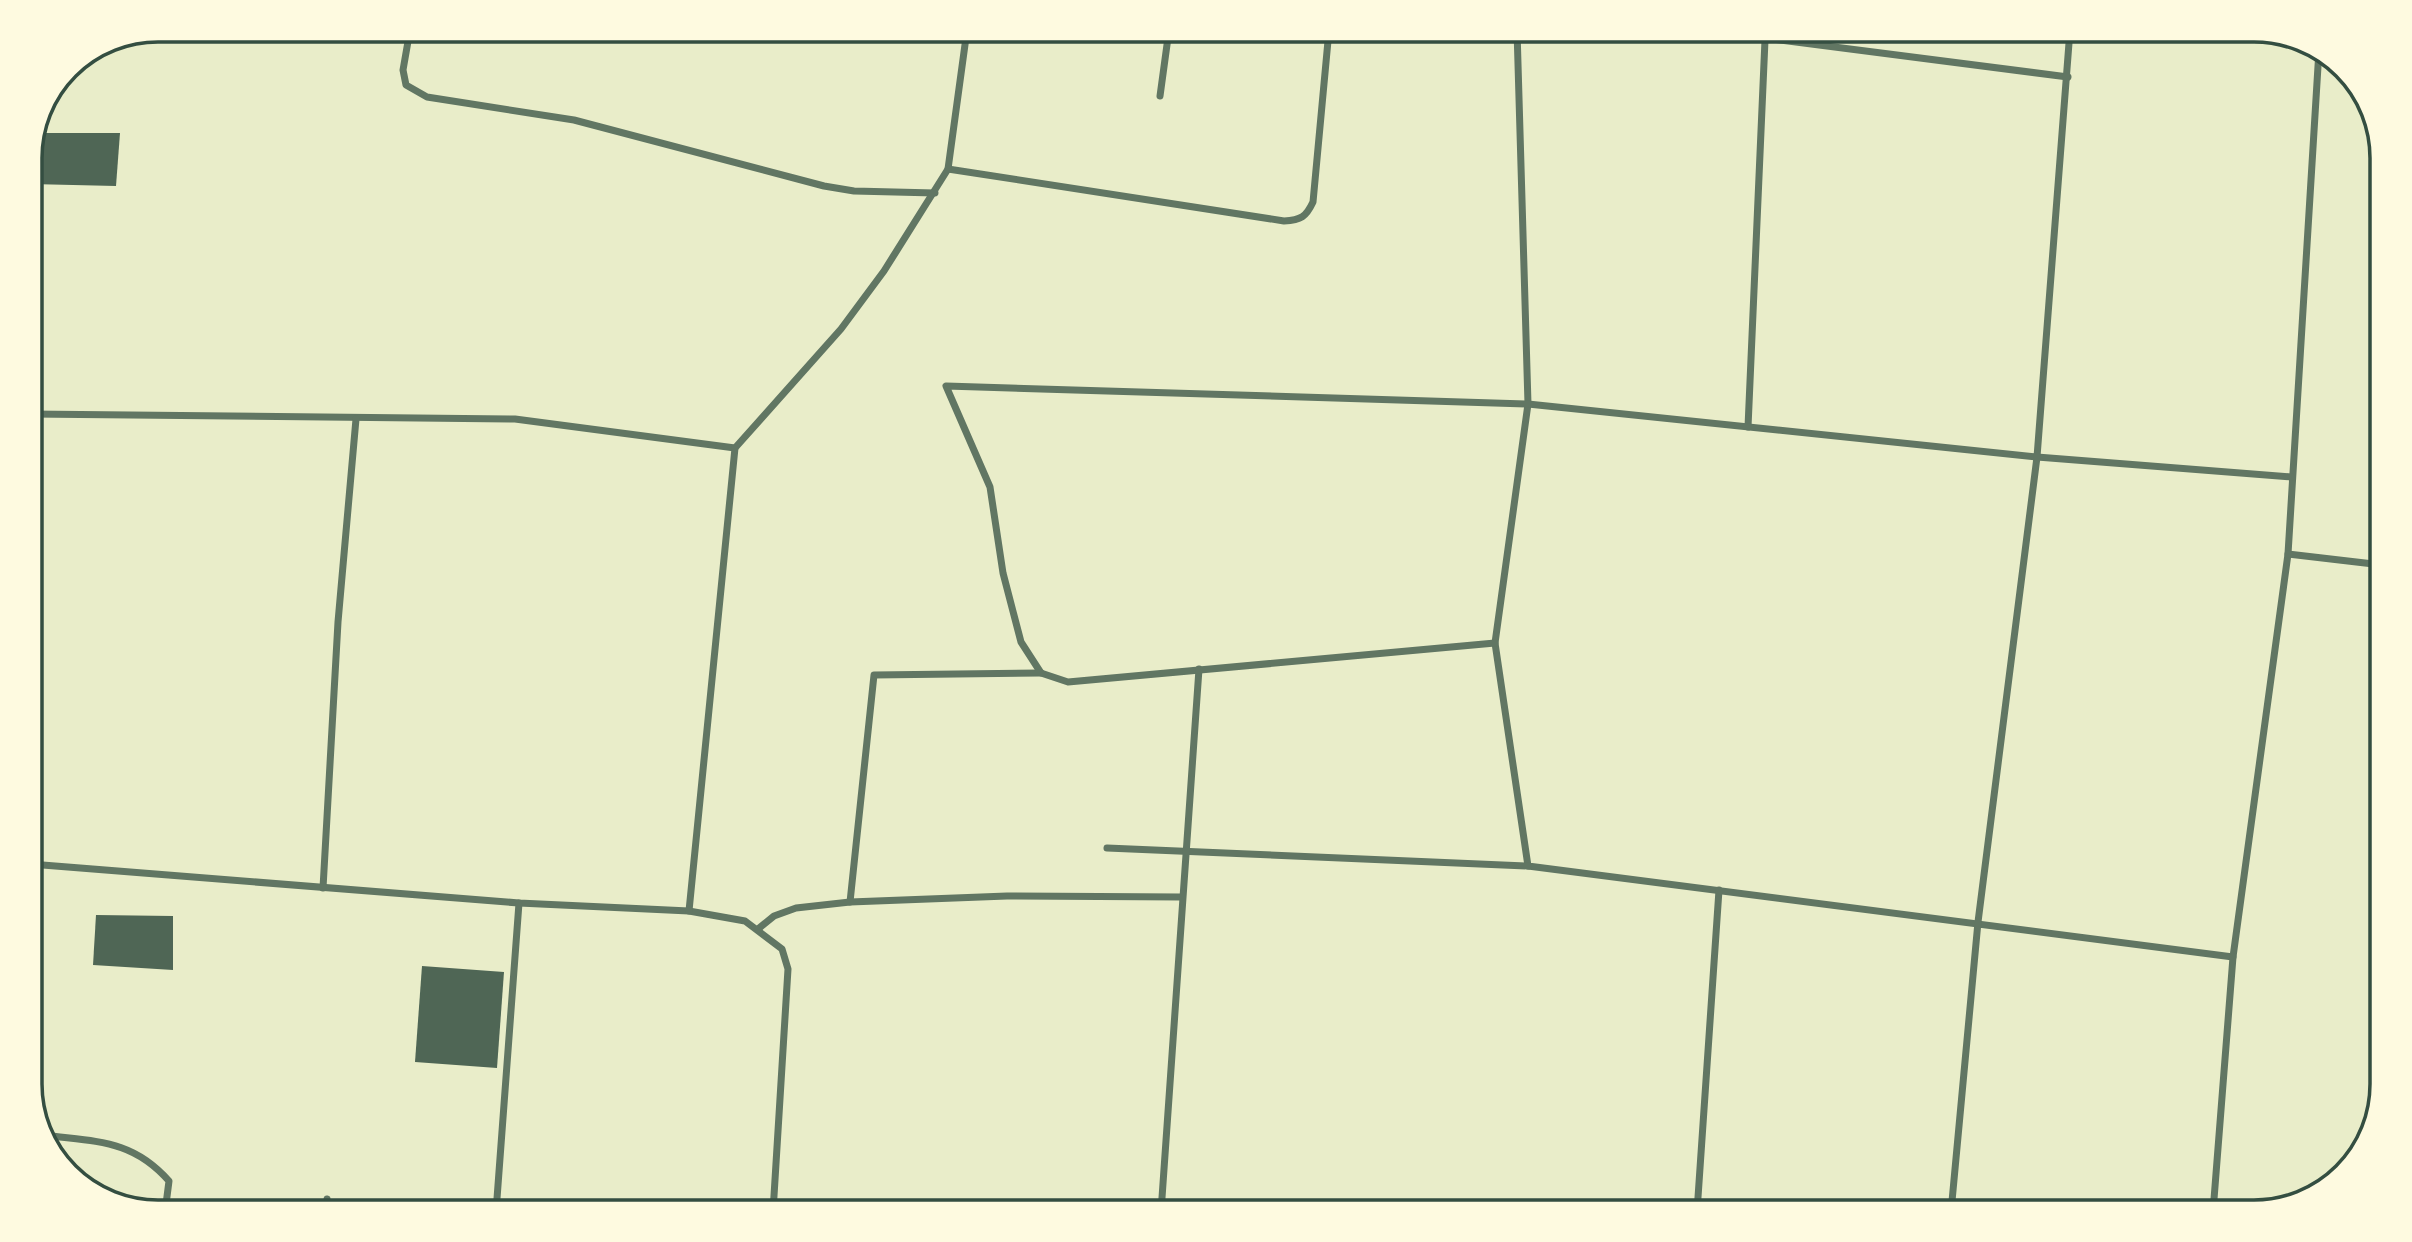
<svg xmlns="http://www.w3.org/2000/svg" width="2412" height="1242" viewBox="0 0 2412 1242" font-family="Barlow,sans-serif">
<rect width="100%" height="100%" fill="#e9edc9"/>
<!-- building -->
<g fill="#4f6655">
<polygon points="37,133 120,133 116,186 30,184 30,150"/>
<polygon points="96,915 173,916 173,970 93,965"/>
<polygon points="422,966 504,972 497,1068 415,1062"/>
</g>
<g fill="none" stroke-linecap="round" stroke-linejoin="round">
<!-- minor -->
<g stroke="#617663" stroke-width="7">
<polyline points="410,30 403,70 406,85 427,97 574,120 824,186 854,191 935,193"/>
<polyline points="1517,30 1528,404 1495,643 1528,866 2233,957 2288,554 2319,50"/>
<polyline points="1703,30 2068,77"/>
<polyline points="1160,96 1169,30"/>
<path d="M948,169L1284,221C1301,220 1306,217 1313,202L1329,30"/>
<polyline points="30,414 515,419 735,448"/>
<polyline points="1748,427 1765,40"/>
<polyline points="2288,554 2382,565"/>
<polyline points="1495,643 1068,682 1041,673 1021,642 1003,573 990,487 946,386 1528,404 2037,457 2291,477"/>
<polyline points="1107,848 1528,866"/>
<polyline points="30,864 519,903 689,911 745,921 782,949 788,969 773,1212"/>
<polyline points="323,888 338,622 356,419"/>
<polyline points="850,902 874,675 1041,673"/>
<polyline points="689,911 735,448 841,329 884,271 948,169 967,30"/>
<polyline points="758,929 774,916 796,908 850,902 1007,896 1181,897"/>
<path d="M44,1135C96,1142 132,1139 169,1181L165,1212"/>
<polyline points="325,1212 327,1199"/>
<polyline points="496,1212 519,903"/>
<polyline points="1161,1212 1199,669"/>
<polyline points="1697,1212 1719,890"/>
<polyline points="1758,1212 1952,1208 1974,1212"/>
<polyline points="1951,1212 1978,922 2037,457 2070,30"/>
<polyline points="2213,1212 2233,957"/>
</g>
</g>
<!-- crop -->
<path d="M0 0H2412V1242H0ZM158 42H2254A116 116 0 0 1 2370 158V1084A116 116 0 0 1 2254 1200H158A116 116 0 0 1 42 1084V158A116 116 0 0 1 158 42Z" fill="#fefae0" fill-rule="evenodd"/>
<path fill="none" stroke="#344e41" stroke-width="3.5" d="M158 42H2254A116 116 0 0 1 2370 158V1084A116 116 0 0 1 2254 1200H158A116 116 0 0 1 42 1084V158A116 116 0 0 1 158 42Z"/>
</svg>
